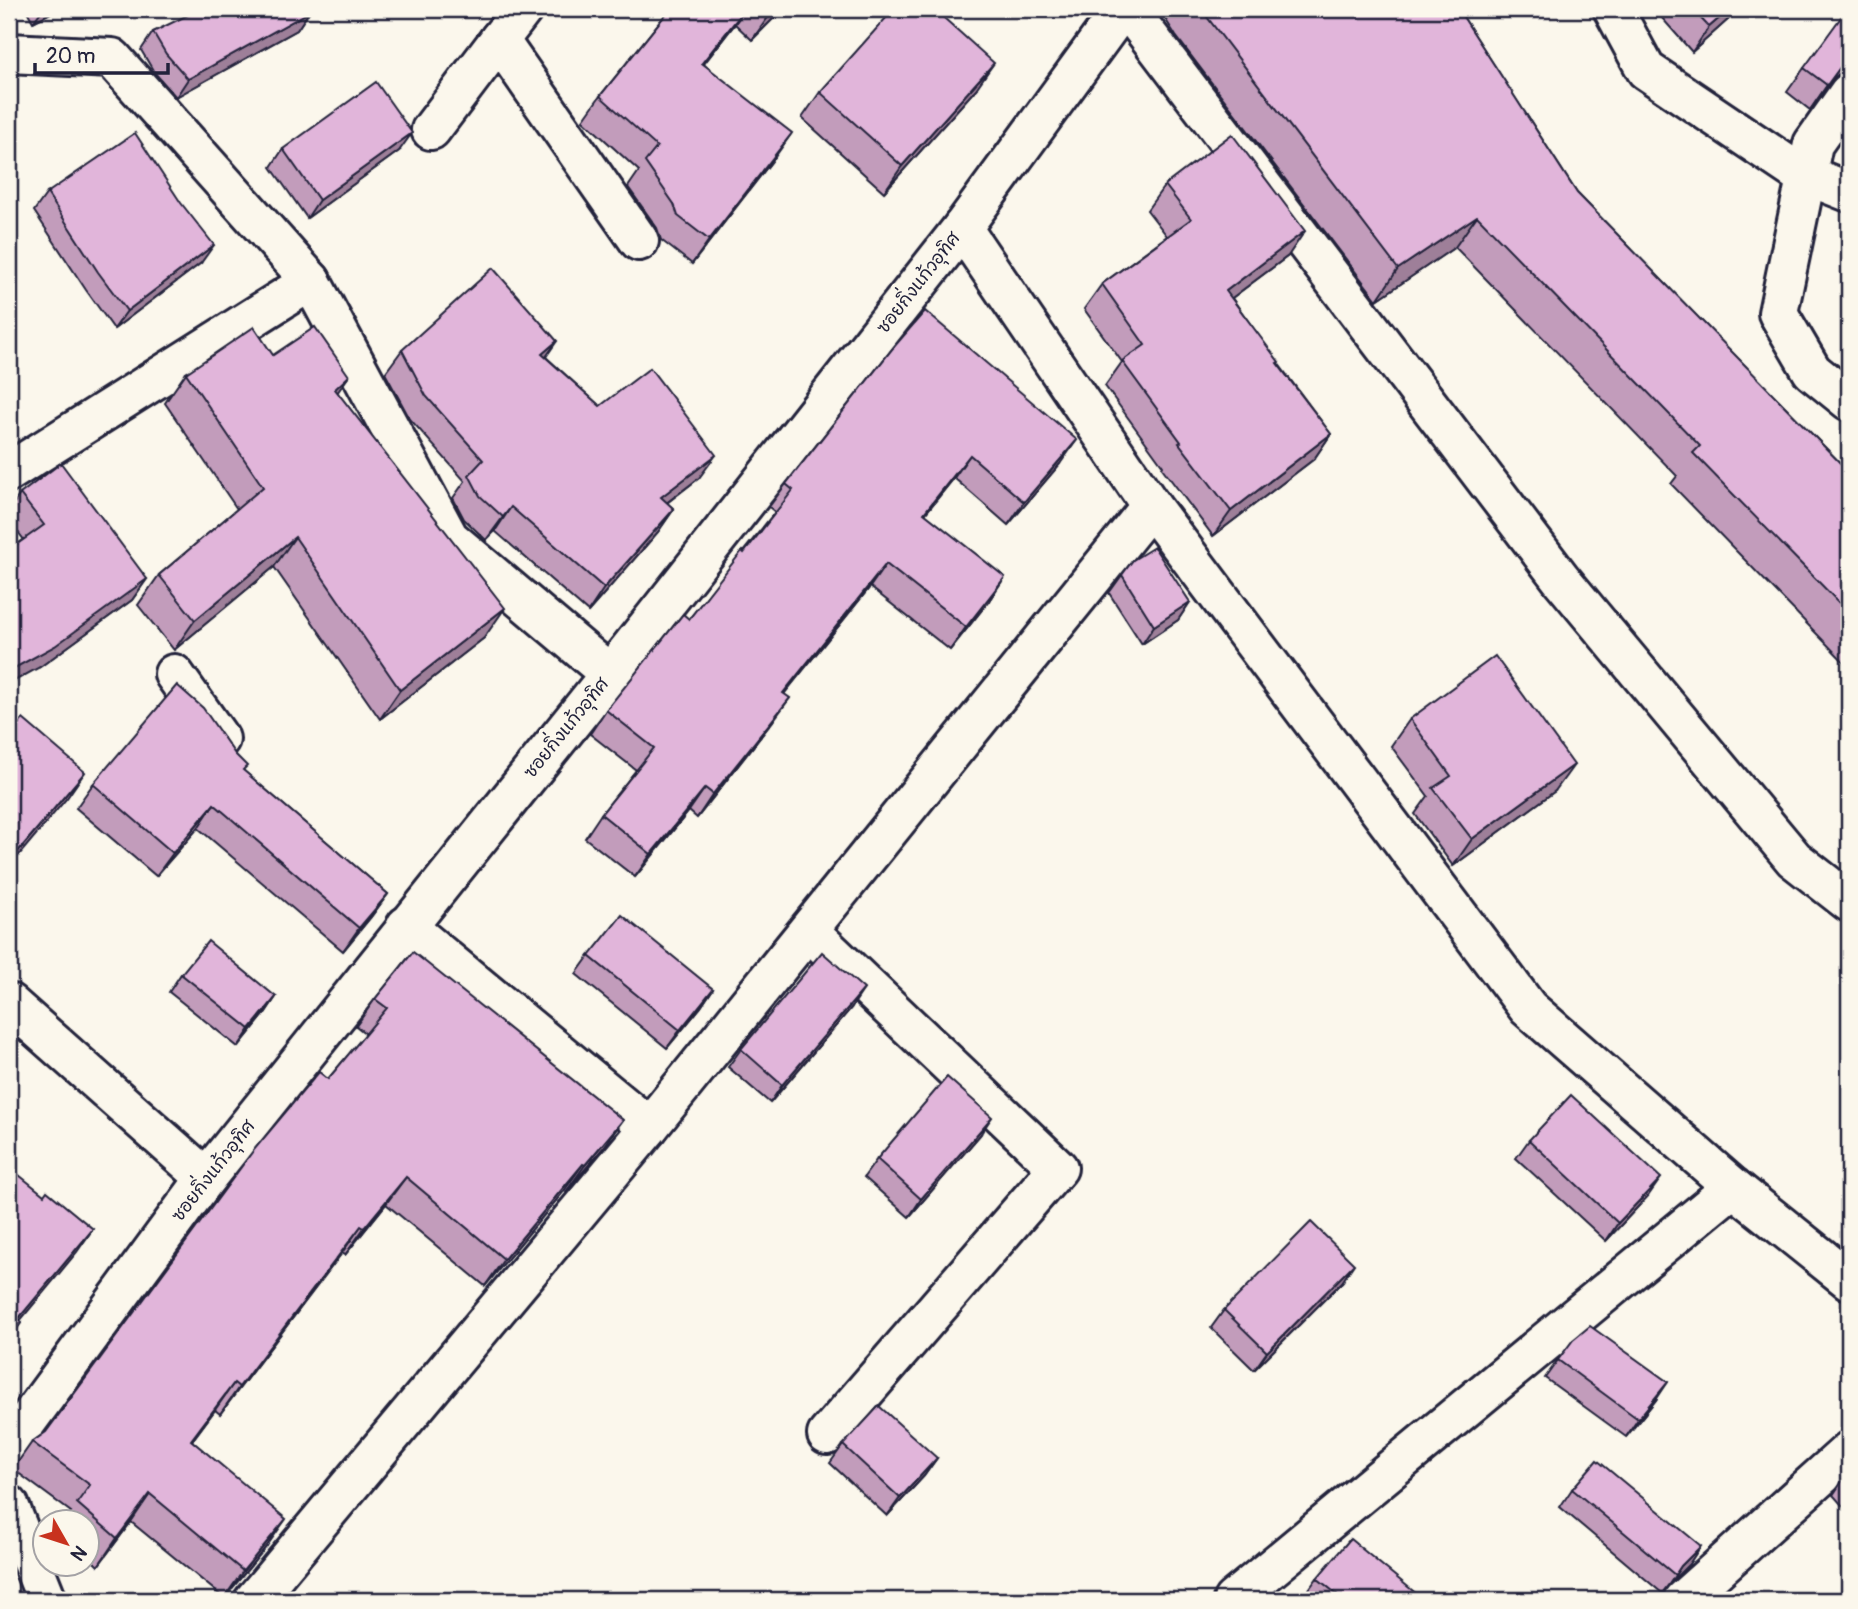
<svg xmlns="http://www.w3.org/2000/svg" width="1858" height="1609" viewBox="0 0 1858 1609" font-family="Pangolin,'Playpen Sans Thai',sans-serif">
<rect width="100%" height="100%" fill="#fbf7ec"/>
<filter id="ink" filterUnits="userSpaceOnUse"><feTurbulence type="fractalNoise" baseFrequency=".0143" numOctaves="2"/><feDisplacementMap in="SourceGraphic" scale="14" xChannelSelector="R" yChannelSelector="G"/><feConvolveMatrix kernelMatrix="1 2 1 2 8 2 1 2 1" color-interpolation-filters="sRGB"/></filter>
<g filter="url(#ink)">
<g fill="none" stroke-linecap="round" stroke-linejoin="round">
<defs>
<g id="minor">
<polyline points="1128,9 1561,579 1794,859 1849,902"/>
<polyline points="1613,9 1646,70 1796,171 1849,192"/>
<polyline points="499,40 523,9"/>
<polyline points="9,53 112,58 311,281 449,538 610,674"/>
<polyline points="1849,93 1813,144 1778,313 1812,371 1849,401"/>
<polyline points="431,130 499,40 639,241"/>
<polyline points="962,228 1151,506 1528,1008 1733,1187 1849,1280"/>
<polyline points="9,472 311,281"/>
<polyline points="174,674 220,739"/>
<polyline points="406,926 649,1127"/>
<polyline points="809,931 1058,1168 827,1435"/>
<polyline points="9,1003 206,1178"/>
<polyline points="9,1446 206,1178 610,674 962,228 1122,9"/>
<polyline points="9,1505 47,1600"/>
<polyline points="254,1600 649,1127 1151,506"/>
<polyline points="1233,1600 1733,1187"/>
<polyline points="1683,1600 1849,1451"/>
</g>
</defs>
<!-- minor casing -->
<use href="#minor" stroke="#22223b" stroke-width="44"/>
<!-- minor -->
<use href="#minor" stroke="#fbf7ec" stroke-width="38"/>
</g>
<!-- wall -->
<g fill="#c29cbb" stroke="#22223b" stroke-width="2">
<polygon points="26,9 58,9 33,22"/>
<polygon points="670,9 783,9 752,40 735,24 704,64 775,157 692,264 661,240 657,228 628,187 639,171 583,120 600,96"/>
<polygon points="1159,9 1458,9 1577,193 1849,472 1849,667 1671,484 1677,476 1455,247 1377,300 1176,36"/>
<polygon points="1654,9 1740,9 1692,52"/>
<polygon points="309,12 297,30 176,97 154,72 141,50 153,32"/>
<polygon points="1804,68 1839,74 1831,80 1810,110 1787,92"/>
<polygon points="976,89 884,192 802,118 820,92"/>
<polygon points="283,149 399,151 307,218 271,167"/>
<polygon points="1165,185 1288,256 1232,298 1278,363 1331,434 1314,459 1213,536 1162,468 1163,466 1105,386 1122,362 1084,309 1102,284 1167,236 1147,210"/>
<polygon points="47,193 201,263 114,329 86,290 34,211"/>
<polygon points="893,348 1060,464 1008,525 954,478 925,514 989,601 950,650 870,587 784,694 773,721 697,818 689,811 635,877 585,838 601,814 636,770 590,734 606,710 689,619 775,512 769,507 786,484"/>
<polygon points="402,350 546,357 600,406 699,478 667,503 674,509 658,532 588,612 495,531 486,540 464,519 453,498 465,481 410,419 385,373"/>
<polygon points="273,355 349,376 337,392 484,638 380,719 274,567 174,650 138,605 159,575 237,509 165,403 186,373"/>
<polygon points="20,494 147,579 132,600 40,667 24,540 9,520 9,511"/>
<polygon points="1122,575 1190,602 1178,620 1142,644 1109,593"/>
<polygon points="1410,719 1555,791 1453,866 1415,814 1428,796 1391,746"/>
<polygon points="244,771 388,894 371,917 343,951 198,828 156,876 76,808 93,784"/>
<polygon points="589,956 713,989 701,1007 667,1048 576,974"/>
<polygon points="181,974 276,997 264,1015 238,1047 169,992"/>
<polygon points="375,999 604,1147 566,1192 564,1191 485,1286 386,1204 345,1255 342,1253 220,1414 215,1410 192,1441 267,1546 224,1598 131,1522 98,1566 88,1556 88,1522 64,1522 71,1512 13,1469 32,1442 46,1432 328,1079 366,1034 356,1026"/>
<polygon points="852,1007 770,1103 728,1067 741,1049"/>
<polygon points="980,1135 909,1217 864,1177 877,1159"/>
<polygon points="1529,1140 1648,1196 1606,1241 1516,1158"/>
<polygon points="1342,1282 1254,1370 1211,1328 1224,1310"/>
<polygon points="1558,1360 1656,1400 1626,1437 1545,1378"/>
<polygon points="843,1445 937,1458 924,1476 887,1516 830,1463"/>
<polygon points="1849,1473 1849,1513 1833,1495 1845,1477"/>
<polygon points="1572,1489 1689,1564 1670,1583 1662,1593 1560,1507"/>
<polygon points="1317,1578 1424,1600 1309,1600 1304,1596"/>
</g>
<!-- shaded-wall -->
<g fill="#9e7f99" stroke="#22223b" stroke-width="2">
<polygon points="43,9 58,9 33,22"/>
<polygon points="745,9 735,24 685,88 702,63"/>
<polygon points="776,9 783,9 752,40 769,16"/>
<polygon points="1730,9 1740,9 1692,52 1709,27"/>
<polygon points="309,12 297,30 176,97 188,79"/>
<polygon points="1849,55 1849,71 1839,74 1831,80 1810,110 1827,85"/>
<polygon points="994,63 976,89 884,192 902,166"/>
<polygon points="412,133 399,151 307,218 319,200"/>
<polygon points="792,133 775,157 692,264 709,240"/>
<polygon points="1477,216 1455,247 1377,300 1398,269"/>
<polygon points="1305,231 1288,256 1209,315 1226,291"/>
<polygon points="214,245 201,263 114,329 127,311"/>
<polygon points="557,341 541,364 542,354"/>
<polygon points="349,376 328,406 335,389"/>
<polygon points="1331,434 1314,459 1213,536 1231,511"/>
<polygon points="1077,440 1060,464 1008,525 1024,502"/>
<polygon points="716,455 699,478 644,520 661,497"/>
<polygon points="970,455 954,478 907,536 924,513"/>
<polygon points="511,507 495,531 486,540 503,517"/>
<polygon points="674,509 658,532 588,612 604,588"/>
<polygon points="295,537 274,567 174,650 195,620"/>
<polygon points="886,564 870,587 766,716 783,693"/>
<polygon points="1005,577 989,601 950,650 966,627"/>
<polygon points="147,579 132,600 40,667 9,684 9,671"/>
<polygon points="1190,602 1178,620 1142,644 1154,626"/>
<polygon points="505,608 484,638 380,719 400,690"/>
<polygon points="790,698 773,721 697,818 713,794"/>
<polygon points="1574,765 1555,791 1453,866 1472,839"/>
<polygon points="85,772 67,798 9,867 9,862"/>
<polygon points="705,788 689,811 635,877 651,854"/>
<polygon points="214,804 198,828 156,876 173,853"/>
<polygon points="388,894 371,917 343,951 359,928"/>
<polygon points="713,989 701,1007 667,1048 680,1030"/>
<polygon points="864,989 852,1007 770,1103 782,1085"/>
<polygon points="276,997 264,1015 238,1047 250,1029"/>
<polygon points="992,1117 980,1135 909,1217 921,1199"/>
<polygon points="623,1120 604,1147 566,1192 585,1165"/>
<polygon points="583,1164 564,1191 485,1286 504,1259"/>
<polygon points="406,1177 386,1204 345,1255 364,1228"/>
<polygon points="1661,1178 1648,1196 1606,1241 1618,1223"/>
<polygon points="361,1226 342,1253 220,1414 239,1387"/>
<polygon points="93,1229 77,1252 9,1334 18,1319"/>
<polygon points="1354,1264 1342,1282 1254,1370 1267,1352"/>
<polygon points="1668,1382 1656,1400 1626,1437 1638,1419"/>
<polygon points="234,1383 215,1410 172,1467 191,1440"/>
<polygon points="937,1458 924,1476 887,1516 900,1498"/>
<polygon points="150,1494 131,1522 98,1566 117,1538"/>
<polygon points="286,1519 267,1546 224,1598 243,1571"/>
<polygon points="1701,1546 1689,1564 1670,1583 1681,1566"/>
</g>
<!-- building -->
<g fill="#e1b5da" stroke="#22223b" stroke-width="2">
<polygon points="200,9 308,9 309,12 188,79 166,54 153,32"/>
<polygon points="670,9 745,9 702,63 792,133 709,240 678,216 674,204 645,162 657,147 600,96"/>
<polygon points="762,9 776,9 769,16"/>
<polygon points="894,9 934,9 994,63 902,166 820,92"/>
<polygon points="1201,9 1458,9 1577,193 1849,472 1849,613 1693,453 1700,446 1477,216 1398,269"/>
<polygon points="1692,9 1730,9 1709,27"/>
<polygon points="1847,9 1849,9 1849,55 1827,85 1804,68"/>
<polygon points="376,82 412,133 319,200 283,149"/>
<polygon points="135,133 181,203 214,245 127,311 98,272 47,193"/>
<polygon points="1232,134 1305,231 1226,291 1279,362 1277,363 1331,434 1231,511 1179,443 1181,442 1122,361 1145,345 1102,284 1191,219 1165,185"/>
<polygon points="493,268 557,341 542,354 600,406 650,368 716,455 661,497 674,509 604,588 511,507 503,517 480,496 469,475 483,460 426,396 402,350"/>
<polygon points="925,311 1077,440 1024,502 970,455 924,513 1005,577 966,627 886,564 783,693 790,698 713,794 705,788 651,854 601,814 654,748 606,710 683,614 689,619 742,551 744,553 793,490 786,484 893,348"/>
<polygon points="254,327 273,355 315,327 349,376 335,389 505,608 400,690 295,537 195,620 159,575 263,487 186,373"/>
<polygon points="61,463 147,579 55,646 9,671 9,550 44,525 20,494"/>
<polygon points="1154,547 1190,602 1154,626 1122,575 1133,560"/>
<polygon points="1495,656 1574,765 1472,839 1433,788 1451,776 1410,719"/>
<polygon points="177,685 203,708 235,754 247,766 243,770 388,894 359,928 214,804 173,853 93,784"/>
<polygon points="23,719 85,772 9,862 9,736"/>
<polygon points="622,915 713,989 680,1030 589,956"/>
<polygon points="208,941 276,997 250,1029 181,974"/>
<polygon points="413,952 623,1120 585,1165 583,1164 504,1259 406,1177 364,1228 361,1226 239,1387 234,1383 191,1440 286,1519 243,1571 150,1494 117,1538 77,1503 90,1485 32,1442 46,1432 253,1151 319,1072 328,1079 387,1008 375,999"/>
<polygon points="822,952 864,989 782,1085 741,1049"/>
<polygon points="947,1077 992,1117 921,1199 877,1159"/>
<polygon points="1571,1095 1661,1178 1618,1223 1529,1140"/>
<polygon points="9,1167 44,1195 47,1191 93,1229 18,1319 22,1322 9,1340"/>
<polygon points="1311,1222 1354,1264 1267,1352 1224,1310"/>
<polygon points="1590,1326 1668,1382 1638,1419 1558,1360 1573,1340"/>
<polygon points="879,1406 937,1458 900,1498 843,1445"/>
<polygon points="1597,1460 1701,1546 1681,1566 1675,1575 1572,1489"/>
<polygon points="1849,1473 1849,1481 1845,1477"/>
<polygon points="1350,1539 1424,1600 1344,1600 1317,1578"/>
</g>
</g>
<g text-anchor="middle" stroke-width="7" stroke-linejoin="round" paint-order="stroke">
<!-- street labels -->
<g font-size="18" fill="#22223b" stroke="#fbf7ec">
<text transform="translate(918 283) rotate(-52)" y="6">ซอยกิ่งแก้วอุทิศ</text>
<text transform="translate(566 728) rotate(-51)" y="6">ซอยกิ่งแก้วอุทิศ</text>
<text transform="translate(213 1171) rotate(-52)" y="6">ซอยกิ่งแก้วอุทิศ</text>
</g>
</g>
<!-- margin -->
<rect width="1858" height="1609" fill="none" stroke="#fbf7ec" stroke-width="35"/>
<rect x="18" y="18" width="1823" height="1574" fill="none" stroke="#22223b" stroke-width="2.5" filter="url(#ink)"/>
<!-- north arrow -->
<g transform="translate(66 1543) rotate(129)"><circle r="33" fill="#fbf7ec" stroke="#a4a2a5" stroke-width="2"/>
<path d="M0-5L12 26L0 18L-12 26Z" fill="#c8321e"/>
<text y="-10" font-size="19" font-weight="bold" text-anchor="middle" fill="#22223b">N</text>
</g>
<!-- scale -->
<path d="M35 63v10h133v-10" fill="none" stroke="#22223b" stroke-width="3.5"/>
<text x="46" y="63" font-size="21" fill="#22223b" stroke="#fbf7ec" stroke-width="5" paint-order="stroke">20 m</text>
</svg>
